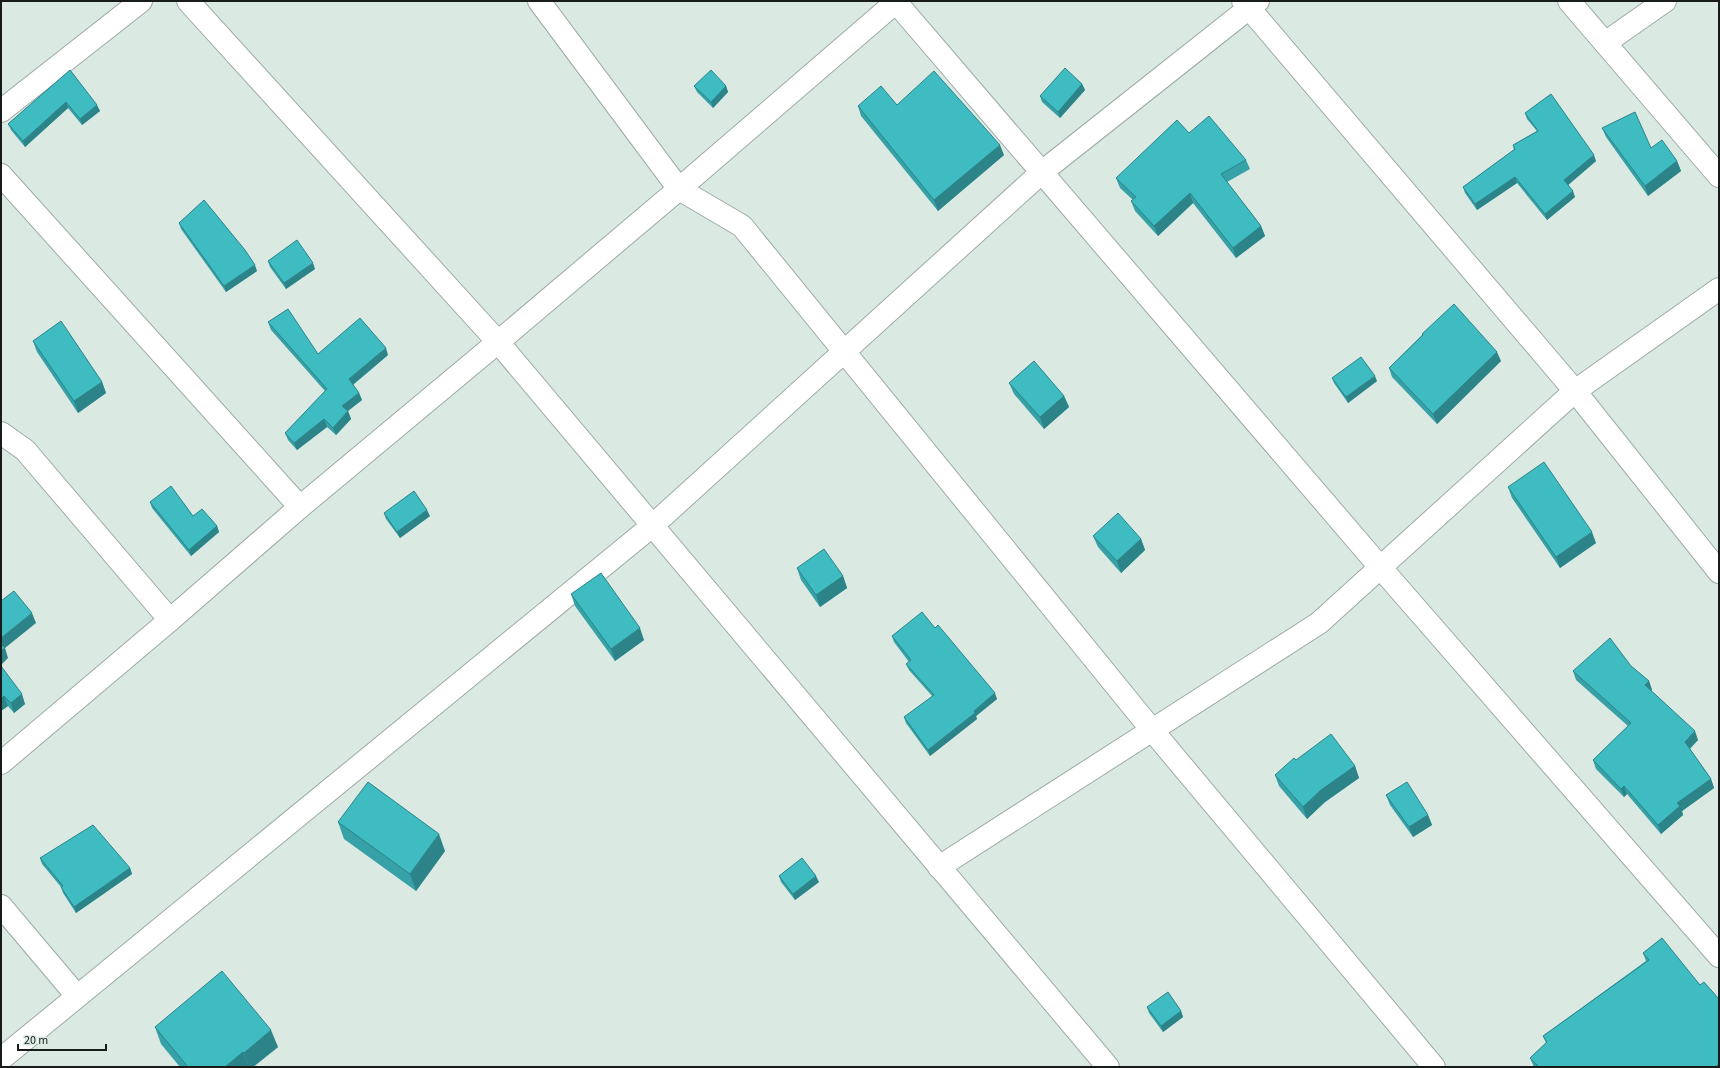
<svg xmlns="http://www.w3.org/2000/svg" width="1720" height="1068" viewBox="0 0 1720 1068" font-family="'Source Sans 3',sans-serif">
<rect width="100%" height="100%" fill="#dbe9e3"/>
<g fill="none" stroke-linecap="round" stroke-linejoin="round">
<defs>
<g id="street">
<polyline points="188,1 498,342 1108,1067"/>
<polyline points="539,1 679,189 742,226 1152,730 1434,1067"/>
<polyline points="895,1 1380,567 1719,956"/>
<polyline points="1243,1 1575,391 1719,572"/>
<polyline points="1569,1 1719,176"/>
<polyline points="1605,43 1665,1"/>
<polyline points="1,111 141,1"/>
<polyline points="1,175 300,507"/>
<polyline points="1,433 25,450 170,620"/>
<polyline points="1,763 170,620 300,507 498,342 679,189 896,2"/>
<polyline points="939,867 1319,623 1575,391 1719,289"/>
<polyline points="1,906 77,996"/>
<polyline points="1,1059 652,526 1042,172 1258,1"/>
</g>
</defs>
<!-- street casing -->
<use href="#street" stroke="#9daaa5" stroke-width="24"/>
<!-- street -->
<use href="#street" stroke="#fff" stroke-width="22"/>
</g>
<!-- wall -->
<g fill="#36a2a7">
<polygon points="70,70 100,111 82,125 68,108 25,147 11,130 8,124"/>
<polygon points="1082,84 1085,90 1060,118 1042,102 1040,96"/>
<polygon points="694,86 726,86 728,92 713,108 697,92"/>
<polygon points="897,105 1004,155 938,211 861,116 858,106"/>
<polygon points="1525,113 1596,161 1568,185 1575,197 1547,220 1517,183 1477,210 1465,193 1463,187 1514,150 1513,145 1537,131 1527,119"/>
<polygon points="1602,128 1651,148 1677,161 1681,171 1648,196 1606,137"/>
<polygon points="1189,133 1246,160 1250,169 1227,182 1261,226 1265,236 1236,258 1193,203 1158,236 1135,211 1131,201 1133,200 1120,188 1116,178"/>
<polygon points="179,223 257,271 226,292 181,229"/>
<polygon points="268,261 315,269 286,289 270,267"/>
<polygon points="268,322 318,354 388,355 353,385 359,393 362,400 348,411 351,419 336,435 327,427 297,450 288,440 285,433 325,391 271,330"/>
<polygon points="1422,334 1501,361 1437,424 1392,377 1389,368 1422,335"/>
<polygon points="33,341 102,382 106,393 78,413 37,352"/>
<polygon points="1332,378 1377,381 1348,403 1334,383"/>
<polygon points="1009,383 1064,396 1069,407 1044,429 1014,394"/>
<polygon points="1508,487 1596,543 1560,568 1512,498"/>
<polygon points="150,502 217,526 219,532 191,556 152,508"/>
<polygon points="384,513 430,516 400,538 386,519"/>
<polygon points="1093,536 1141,539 1145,550 1121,573 1098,547"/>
<polygon points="797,568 843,576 847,588 820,607 801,580"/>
<polygon points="571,594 644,640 615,661 575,606"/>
<polygon points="935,628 997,699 976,716 977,719 930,756 906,723 904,717 933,697 909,670 906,664 909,662 894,642 892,636"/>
<polygon points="1,666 25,704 14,713 8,706 1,711"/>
<polygon points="1631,666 1649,681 1652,690 1651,691 1698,740 1690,749 1711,779 1714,788 1682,811 1683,815 1661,834 1627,794 1624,797 1596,769 1593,760 1628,726 1576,680 1573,671"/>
<polygon points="1296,760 1355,766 1359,778 1325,802 1307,819 1279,786 1275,775"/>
<polygon points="1386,795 1428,815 1432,825 1413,837 1390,805"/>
<polygon points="338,822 445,851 416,891 344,839"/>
<polygon points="40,858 130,868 132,874 76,913 63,893 61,887 42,864"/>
<polygon points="779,876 819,882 795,900 781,882"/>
<polygon points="1662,938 1719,1067 1534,1067 1530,1058 1546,1043 1543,1036 1646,961 1643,953"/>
<polygon points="1147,1007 1181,1011 1183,1017 1163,1032 1149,1013"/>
<polygon points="155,1027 278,1047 253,1067 180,1067 161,1044"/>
</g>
<!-- shaded-wall -->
<g fill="#2c8488">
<polygon points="1082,84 1085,90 1060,118 1058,112"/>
<polygon points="726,86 728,92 713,108 711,102"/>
<polygon points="66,102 68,108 25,147 23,141"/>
<polygon points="97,105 100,111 82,125 80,119"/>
<polygon points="1000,145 1004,155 938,211 934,200"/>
<polygon points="1594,155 1596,161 1567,186 1564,180"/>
<polygon points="1677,161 1681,171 1648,196 1645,186"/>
<polygon points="1515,177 1517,183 1477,210 1475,204"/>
<polygon points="1573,191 1575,197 1547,220 1545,214"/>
<polygon points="1190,193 1193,203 1158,236 1154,226"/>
<polygon points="1261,226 1265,236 1236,258 1233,248"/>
<polygon points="313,263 315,269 286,289 284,283"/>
<polygon points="255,265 257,271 226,292 224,286"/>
<polygon points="386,348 388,355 351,386 349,379"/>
<polygon points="1497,352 1501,361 1437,424 1433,414"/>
<polygon points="1375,376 1377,381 1348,403 1346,397"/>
<polygon points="102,382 106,393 78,413 74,401"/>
<polygon points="359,393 362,400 345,413 342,406"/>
<polygon points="1064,396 1069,407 1044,429 1040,417"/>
<polygon points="348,411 351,419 336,435 333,428"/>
<polygon points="324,419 327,427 297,450 294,443"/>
<polygon points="427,510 430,516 400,538 397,532"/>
<polygon points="217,526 219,532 191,556 189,550"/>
<polygon points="1592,532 1596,543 1560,568 1556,557"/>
<polygon points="1141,539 1145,550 1121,573 1117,561"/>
<polygon points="843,576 847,588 820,607 816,595"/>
<polygon points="32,613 36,623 5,648 8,658 1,665 1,638"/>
<polygon points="640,628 644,640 615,661 611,649"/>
<polygon points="1649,681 1652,690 1648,694 1645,685"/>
<polygon points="995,693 997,699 976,716 977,719 930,756 928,750"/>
<polygon points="22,694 25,704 14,713 11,703"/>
<polygon points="4,696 8,706 1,711 1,699"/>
<polygon points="1695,731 1698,740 1688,750 1685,742"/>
<polygon points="1355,766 1359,778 1325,802 1307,819 1303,807 1321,790"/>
<polygon points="1711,779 1714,788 1682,811 1683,815 1661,834 1658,825 1677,803"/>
<polygon points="1624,786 1627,794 1624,797 1621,789"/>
<polygon points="1428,815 1432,825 1413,837 1409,827"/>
<polygon points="439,834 445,851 416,891 410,874"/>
<polygon points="130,868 132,874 76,913 74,907"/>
<polygon points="816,876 819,882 795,900 793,894"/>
<polygon points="1181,1011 1183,1017 1163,1032 1161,1026"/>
<polygon points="271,1030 278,1047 253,1067 249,1067 244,1053"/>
<polygon points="243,1052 249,1067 225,1067"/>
</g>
<!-- building -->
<g fill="#3fbcc2" stroke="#2c8488">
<polygon points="1065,68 1082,84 1058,112 1040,96"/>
<polygon points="70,70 97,105 80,119 66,102 23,141 8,124"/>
<polygon points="711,70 726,86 711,102 694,86"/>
<polygon points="934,71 1000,145 934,200 858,106 881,86 897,105"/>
<polygon points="1551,94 1594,155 1564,180 1573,191 1545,214 1515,177 1475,204 1463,187 1515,149 1513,145 1538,131 1525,113"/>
<polygon points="1635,112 1651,148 1662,140 1677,161 1645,186 1602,128"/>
<polygon points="1209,116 1246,160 1221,174 1261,226 1233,248 1190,193 1154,226 1131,201 1136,197 1116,178 1177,120 1189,133"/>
<polygon points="204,200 245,250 255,265 224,286 179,223"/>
<polygon points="297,240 313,263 284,283 268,261"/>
<polygon points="1454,304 1497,352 1433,414 1389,368 1423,335 1422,334"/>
<polygon points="288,309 318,354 360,318 386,348 349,379 359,393 342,406 348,411 333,428 324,419 294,443 285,433 327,389 268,322"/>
<polygon points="61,321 102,382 74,401 33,341"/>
<polygon points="1361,357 1375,376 1346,397 1332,378"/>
<polygon points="1034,361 1064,396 1040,417 1009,383"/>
<polygon points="1544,462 1592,532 1556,557 1508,487"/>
<polygon points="171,486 193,516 202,509 217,526 189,550 150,502"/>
<polygon points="414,491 427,510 397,532 384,513"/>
<polygon points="1118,513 1141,539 1117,561 1093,536"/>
<polygon points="824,549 843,576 816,595 797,568"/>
<polygon points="601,573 640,628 611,649 571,594"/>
<polygon points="14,591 32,613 1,638 1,601"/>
<polygon points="922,612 935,628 938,625 995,693 974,711 975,713 928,750 904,717 934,695 906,664 911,660 892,636"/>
<polygon points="1610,638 1631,666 1649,681 1645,685 1695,731 1685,742 1711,779 1677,803 1680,806 1658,825 1624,786 1621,789 1593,760 1631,723 1573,671"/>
<polygon points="1,644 5,648 1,651"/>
<polygon points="1,666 22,694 11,703 4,696 1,699"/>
<polygon points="1331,734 1355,766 1321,790 1303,807 1275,775 1294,758 1296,760"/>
<polygon points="368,782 439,834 410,874 338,822"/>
<polygon points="1407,782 1428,815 1409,827 1386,795"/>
<polygon points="93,825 130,868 74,907 61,887 63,886 40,858"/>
<polygon points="802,858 816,876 793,894 779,876"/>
<polygon points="1662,938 1700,985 1704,982 1719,999 1719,1064 1715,1067 1539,1067 1530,1058 1547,1042 1543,1036 1649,960 1643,953"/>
<polygon points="222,971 271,1030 244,1053 243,1052 225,1067 188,1067 155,1027"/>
<polygon points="1168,992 1181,1011 1161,1026 1147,1007"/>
</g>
<!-- border -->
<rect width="1720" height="1068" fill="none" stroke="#171c1a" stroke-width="4"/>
<!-- scale -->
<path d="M18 1044v6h88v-6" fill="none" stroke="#171c1a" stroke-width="2"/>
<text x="24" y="1044" font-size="12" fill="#171c1a" stroke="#dbe9e3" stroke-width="3" paint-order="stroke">20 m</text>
</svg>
